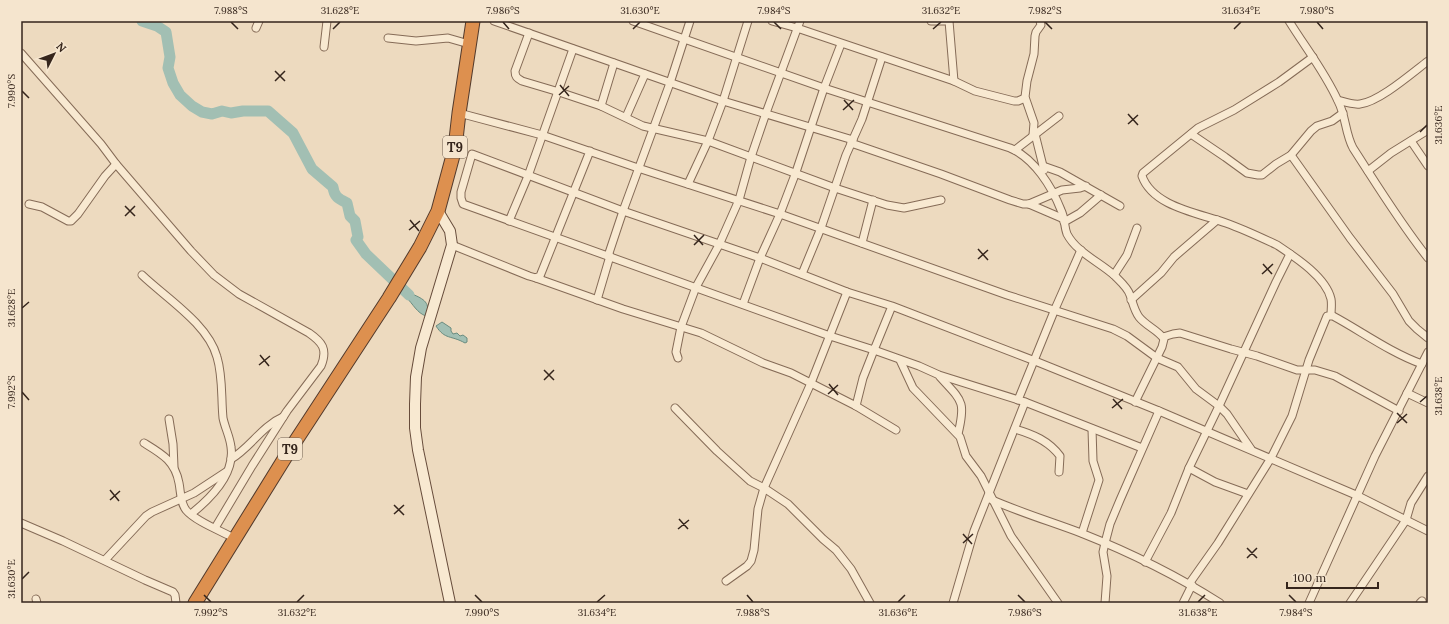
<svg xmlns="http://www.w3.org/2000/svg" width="1449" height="624" viewBox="0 0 1449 624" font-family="Lora,serif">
<rect width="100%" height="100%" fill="#eddabf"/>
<!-- water -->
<g fill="#a2bfb3" stroke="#6a8c80">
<path d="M412,294C424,299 431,303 426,316C417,313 413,304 406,297Z"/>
<path d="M442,322L451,328V331L453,334L457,333L460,336L463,335L467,338V342L465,343C451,335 445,340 436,326Z"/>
</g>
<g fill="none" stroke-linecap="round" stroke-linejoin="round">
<!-- river -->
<path stroke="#a2bfb3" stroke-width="11" d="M142,21L157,26L166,32L170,57L168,68L173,83L180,95L192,106L202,112L212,114L222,111L231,113L243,111H268L293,133L312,169L333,187C334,197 339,199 347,203L350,216L355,221L358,237L356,240L366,254L409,295"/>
<defs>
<g id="street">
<polyline points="494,21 723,101 853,140"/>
<path d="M633,21L824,88L1010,148C1034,158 1052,187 1061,210C1065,218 1064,226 1067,234C1077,253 1100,262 1115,276C1120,281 1128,288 1130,295C1133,303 1134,310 1139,317C1146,326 1158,330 1164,339L1162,347L1135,402"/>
<polyline points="772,21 797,28 954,81 975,91 1014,101 1018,101 1025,98"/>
<polyline points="931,21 945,21"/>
<polyline points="949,21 954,81"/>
<path d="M1289,21C1305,47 1325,72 1338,101C1346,116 1345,133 1353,148C1377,185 1400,223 1428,258"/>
<polyline points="256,28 259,21"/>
<path d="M529,33L515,71C515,77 517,78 522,81L559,92L601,106L643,126L708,141L835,188L887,205L904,208L941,200"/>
<polyline points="388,38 416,41 448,38 469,44"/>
<polyline points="324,47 327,21"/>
<path d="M21,53L101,144L116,164L191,251L214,275L239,294L309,333C322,342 328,349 321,366L287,411L252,466L215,528"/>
<path d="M1313,57L1279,82L1234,110L1198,128L1143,173L1142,176C1153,207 1199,213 1226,223C1243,229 1260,237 1277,245C1295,257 1326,277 1331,299C1332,304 1331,310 1331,315"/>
<path d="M1338,100C1345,102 1353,105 1360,104C1379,102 1412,73 1428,61"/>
<polyline points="601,106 614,63"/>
<polyline points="459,113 542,135 638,168 780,214 1007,295 1113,329 1127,336 1157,358 1178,367 1196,389 1219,406 1227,414 1251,449"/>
<polyline points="626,117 645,74"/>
<polyline points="1035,134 1044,170"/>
<polyline points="1191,134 1225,157 1247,173 1258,175 1262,175 1276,164 1291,155 1311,131 1317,126 1332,121 1343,113"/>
<polyline points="1033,135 1034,123 1025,97 1027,81 1034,54 1035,36 1036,32 1041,25 1040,21"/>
<polyline points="1411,141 1428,166"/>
<polyline points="851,143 941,174 1010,200 1023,204 1029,204 1062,190 1080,188 1086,186"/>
<polyline points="1015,150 1059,116"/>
<polyline points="1291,155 1350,238 1393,294 1409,321 1417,329 1428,338"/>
<polyline points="1043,166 1060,172 1120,206"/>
<polyline points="1368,171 1391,153 1428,130"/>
<polyline points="688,184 708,141 723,101 748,21"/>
<polyline points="29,204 42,207 68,221 71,221 78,214 105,176 116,164"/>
<polyline points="1029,204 1064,219"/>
<polyline points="509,221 528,176 573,49"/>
<polyline points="1064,222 1080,213 1101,195"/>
<polyline points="862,243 873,200"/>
<polyline points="452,245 529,276 536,278 540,276 590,151"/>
<polyline points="608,256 623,211 670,83 690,21"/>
<polyline points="802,274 821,228 846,155 862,119 882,57"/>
<path d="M142,275C166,298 208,324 217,357C223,377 221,397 223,418C225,428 230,437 231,447C235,474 210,499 191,514"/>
<polyline points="1114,275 1127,255 1137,228"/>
<polyline points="536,278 623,309 701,333 763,363 791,373 856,406 896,430"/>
<polyline points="597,300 610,256"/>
<polyline points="1131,300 1161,273 1174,257 1217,220"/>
<polyline points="743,304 760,258 780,214 796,172 824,88 841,44"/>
<polyline points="892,306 874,350 830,336 463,204 461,198 461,192 472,154 623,211 760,258 847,292 892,306 1035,361 1159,411 1356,495 1428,531"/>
<polyline points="1163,337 1173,334 1180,333 1231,349 1257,356 1297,370 1315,370 1335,376 1399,411"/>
<polyline points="678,358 676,352 681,327 696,287 719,245 739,200 751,157 766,113 800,21"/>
<polyline points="900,360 913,388 960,437 966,456 981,476 1011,536 1058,603"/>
<path d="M940,377C962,401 966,401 958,434"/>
<polyline points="1407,393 1428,403"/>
<polyline points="1018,400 1055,309 1081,250"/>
<polyline points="856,406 863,378 874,350 919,366 939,375 1025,402 1142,448"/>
<polyline points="675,408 717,451 750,481 764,488 788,504 823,539 836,550 851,569 870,603"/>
<polyline points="169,419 173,444 174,467"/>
<path d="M1015,429C1033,434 1049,441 1060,456L1059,472"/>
<path d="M144,443C162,454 175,461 179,483C181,493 180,502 186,510C195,521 221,531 234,538"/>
<path d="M231,459C250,448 262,426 283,417"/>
<polyline points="1189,468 1215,482 1248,494"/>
<path d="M992,500C1022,513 1052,522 1081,533C1129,552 1176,575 1220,603"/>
<polyline points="21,523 63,541 145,580 173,592 175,595 176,603"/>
<polyline points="1082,533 1099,480 1093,461 1092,429"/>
<polyline points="105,560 146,516 152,512 194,493 226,472"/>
<polyline points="1145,562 1171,513 1189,468 1219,406 1276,282 1290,254"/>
<polyline points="726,581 747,566 751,561 754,550 758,509 764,488 811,383 847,292"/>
<path d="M1189,584L1218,543L1271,458L1292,416L1309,360L1327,316H1333C1361,331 1391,353 1422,364"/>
<polyline points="36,599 37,603"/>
<polyline points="953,603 974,531 1025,402"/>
<polyline points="1105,603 1107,576 1103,552 1105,543 1110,524 1120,500 1159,411"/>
<polyline points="1183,603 1192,585"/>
<polyline points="1309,603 1375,456 1428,352"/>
<polyline points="1350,603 1406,520 1411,503 1428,476"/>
<polyline points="1420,603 1422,601"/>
</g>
<polyline id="secondary" points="438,211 450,231 452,245 421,348 416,377 415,404 415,428 418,450 450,603"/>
<polyline id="highway" points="195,603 291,448 389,298 420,247 438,211 455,148 459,113 473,21"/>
</defs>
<!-- street casing -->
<use href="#street" stroke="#856b57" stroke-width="9"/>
<!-- secondary casing -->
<use href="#secondary" stroke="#674c3b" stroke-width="12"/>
<!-- highway casing -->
<use href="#highway" stroke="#533a2c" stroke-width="15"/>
<!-- street -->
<use href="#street" stroke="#f8e9d1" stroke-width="7"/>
<!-- secondary -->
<use href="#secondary" stroke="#f8e9d1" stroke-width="10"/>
<!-- highway -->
<use href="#highway" stroke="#dd904f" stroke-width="13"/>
</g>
<!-- ticks -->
<path fill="none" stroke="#35251c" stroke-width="1.5" d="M231,22L238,29M503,22L509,29M774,22L781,29M1045,22L1052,29M1317,22L1323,29M333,29L340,22M633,29L640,22M933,29L941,22M1234,29L1241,22M275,71L285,81M275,81L285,71M560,85L569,96M22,91L29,98M559,95L569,86M844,100L853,110M843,110L854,100M1128,114L1138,125M1128,124L1138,115M1420,132L1427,125M125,206L135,216M125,216L135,206M410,220L419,231M409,230L420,221M694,235L703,245M694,245L704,235M978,249L988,260M978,259L988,250M1263,264L1272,274M1262,274L1273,264M22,308L29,302M260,355L269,366M259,365L270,356M544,370L554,380M544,380L554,370M829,384L838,395M22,392L29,400M828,394L838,385M1113,399L1122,409M1420,402L1427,396M1112,408L1123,399M1397,413L1407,423M1397,423L1407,414M110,490L119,501M110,500L120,491M394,505L404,515M394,514L404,505M679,519L688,529M678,529L689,520M963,534L972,544M963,543L973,534M1247,548L1257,558M1247,558L1257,548M22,579L29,572M204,595L211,602M475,595L482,602M747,595L753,602M1018,595L1025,602M1289,595L1296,602M297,602L304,595M597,602L605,595M898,602L905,595M1198,602L1205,595"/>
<g text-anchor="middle" stroke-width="3" stroke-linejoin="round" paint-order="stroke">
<!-- shield labels -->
<g fill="#f5e5ce" stroke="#6f5f51" stroke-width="1">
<rect x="443" y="136" width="24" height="22" rx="3"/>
<rect x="278" y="438" width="24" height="22" rx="3"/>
</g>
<g font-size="13" font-weight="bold" fill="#35251c">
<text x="455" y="152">T9</text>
<text x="290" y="454">T9</text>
</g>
</g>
<!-- border -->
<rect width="1449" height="624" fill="none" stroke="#f5e5ce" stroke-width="44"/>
<!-- north arrow -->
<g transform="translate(54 54) rotate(48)" stroke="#f5e5ce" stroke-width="3" paint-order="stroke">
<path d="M0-3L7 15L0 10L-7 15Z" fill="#35251c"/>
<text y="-6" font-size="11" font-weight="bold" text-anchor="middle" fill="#35251c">N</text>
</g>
<!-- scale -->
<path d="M1287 582v6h91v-6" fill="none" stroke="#35251c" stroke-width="2"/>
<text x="1293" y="582" font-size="12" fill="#35251c" stroke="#f5e5ce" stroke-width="3" paint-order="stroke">100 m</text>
<rect x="22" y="22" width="1405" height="580" fill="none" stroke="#35251c" stroke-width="1.5"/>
<g font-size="10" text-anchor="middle" fill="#35251c">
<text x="231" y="14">7.988°S</text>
<text x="340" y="14">31.628°E</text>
<text x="503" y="14">7.986°S</text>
<text x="640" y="14">31.630°E</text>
<text x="774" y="14">7.984°S</text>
<text x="941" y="14">31.632°E</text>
<text x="1045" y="14">7.982°S</text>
<text x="1241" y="14">31.634°E</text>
<text x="1317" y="14">7.980°S</text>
<text transform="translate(11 91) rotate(-90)" y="4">7.990°S</text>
<text transform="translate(1438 125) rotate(-90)" y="4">31.636°E</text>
<text transform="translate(11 308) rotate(-90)" y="4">31.628°E</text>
<text transform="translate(11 392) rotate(-90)" y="4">7.992°S</text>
<text transform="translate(1438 396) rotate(-90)" y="4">31.638°E</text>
<text transform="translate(11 579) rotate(-90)" y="4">31.630°E</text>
<text x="211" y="616">7.992°S</text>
<text x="297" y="616">31.632°E</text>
<text x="482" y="616">7.990°S</text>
<text x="597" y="616">31.634°E</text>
<text x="753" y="616">7.988°S</text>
<text x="898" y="616">31.636°E</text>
<text x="1025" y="616">7.986°S</text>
<text x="1198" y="616">31.638°E</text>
<text x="1296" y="616">7.984°S</text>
</g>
</svg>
